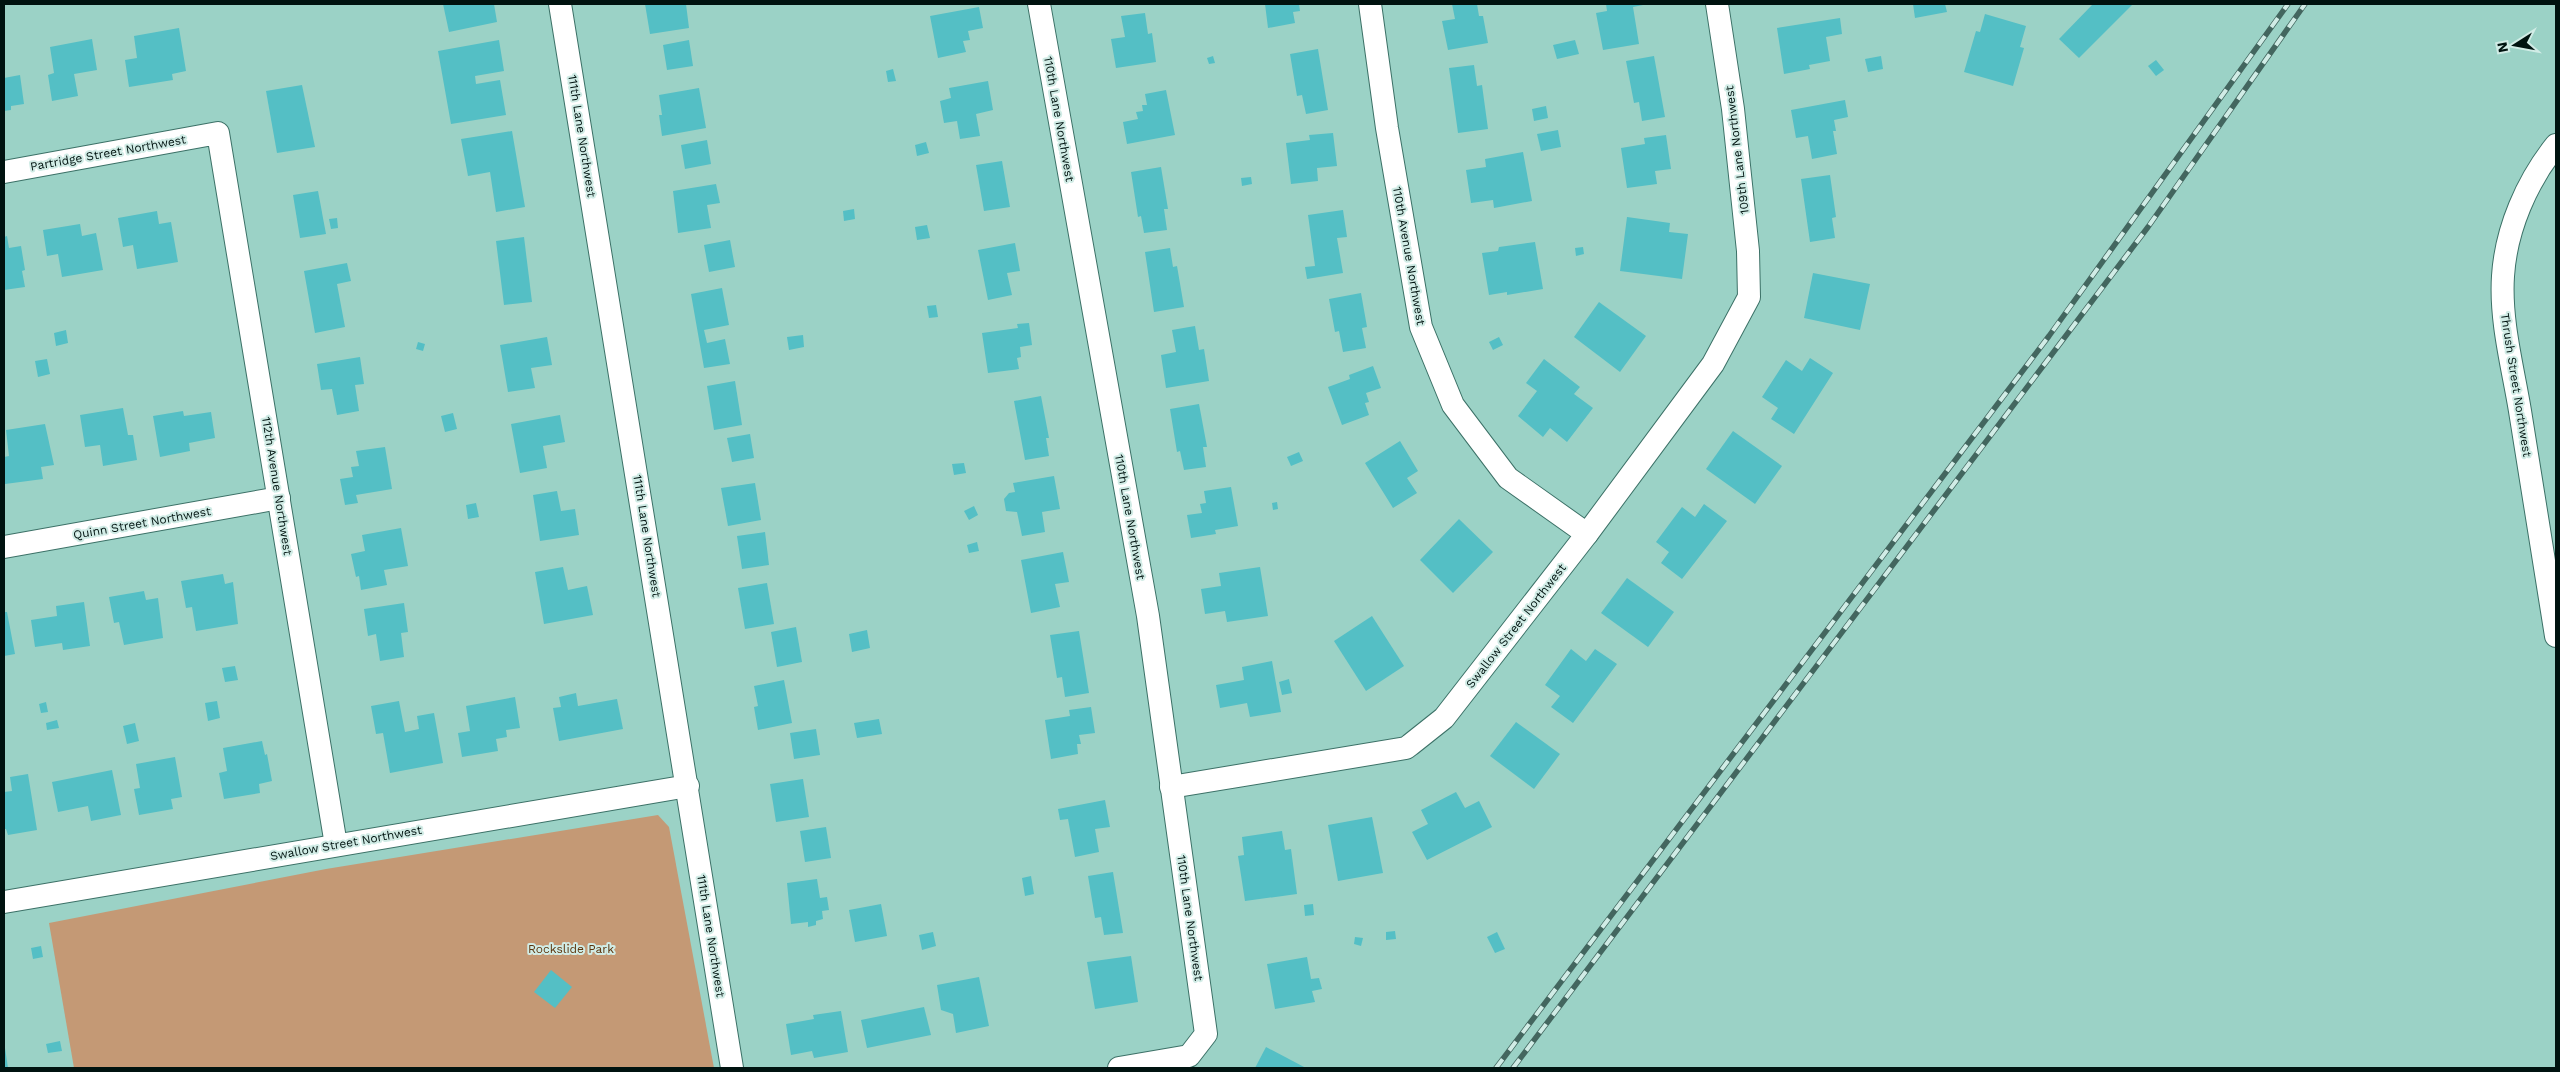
<svg xmlns="http://www.w3.org/2000/svg" width="2560" height="1072" viewBox="0 0 2560 1072" font-family="'Work Sans',sans-serif">
<rect width="100%" height="100%" fill="#9bd2c6"/>
<!-- green -->
<polygon fill="#c49975" points="658,815 669,827 714,1068 74,1068 49,923 326,869"/>
<!-- building -->
<g fill="#54bfc5">
<polygon points="443,4 494,4 497,22 449,32"/>
<polygon points="645,4 686,4 689,28 650,34"/>
<polygon points="1265,4 1299,4 1300,11 1293,12 1295,23 1268,28"/>
<polygon points="1452,4 1477,4 1479,16 1483,16 1488,43 1448,50 1442,21 1455,19"/>
<polygon points="1606,4 1648,4 1633,7 1639,44 1603,50 1596,13 1607,11"/>
<polygon points="1913,4 1945,4 1947,12 1915,18"/>
<polygon points="2093,4 2133,4 2079,58 2059,39"/>
<polygon points="979,7 983,28 968,31 970,40 963,41 966,52 938,58 930,16"/>
<polygon points="1145,13 1148,34 1152,33 1156,62 1116,68 1111,39 1125,37 1121,16"/>
<polygon points="1985,14 2026,26 2020,47 2024,48 2013,86 1964,72 1976,31 1980,32"/>
<polygon points="1840,18 1842,34 1826,37 1830,61 1809,65 1810,69 1784,74 1777,28"/>
<polygon points="179,28 186,71 172,74 173,80 129,87 125,60 137,58 134,36"/>
<polygon points="92,39 97,70 74,74 78,96 52,101 48,75 54,73 50,47"/>
<polygon points="499,40 504,71 475,76 476,84 500,80 506,115 451,124 438,51"/>
<polygon points="689,40 693,66 667,70 663,45"/>
<polygon points="1575,40 1579,54 1557,59 1553,45"/>
<polygon points="1318,49 1328,110 1306,114 1302,95 1297,96 1290,54"/>
<polygon points="1213,56 1215,63 1209,64 1207,58"/>
<polygon points="1654,56 1665,117 1642,121 1639,102 1634,103 1626,61"/>
<polygon points="1881,56 1883,69 1868,72 1865,59"/>
<polygon points="2156,60 2164,70 2156,76 2148,66"/>
<polygon points="1474,65 1477,86 1482,85 1488,129 1458,133 1449,68"/>
<polygon points="893,69 896,81 888,82 886,71"/>
<polygon points="20,75 24,104 11,106 11,110 4,111 4,78"/>
<polygon points="988,81 993,110 976,114 980,136 960,139 957,121 944,123 940,101 951,98 949,88"/>
<polygon points="302,85 315,147 277,153 266,91"/>
<polygon points="699,88 706,128 662,136 659,115 662,115 659,95"/>
<polygon points="1166,90 1175,135 1127,144 1123,122 1138,119 1136,112 1143,111 1142,105 1147,105 1145,94"/>
<polygon points="1845,100 1848,117 1834,120 1836,131 1833,131 1837,154 1812,159 1808,136 1796,138 1791,110"/>
<polygon points="1546,106 1548,118 1534,121 1532,109"/>
<polygon points="1558,130 1561,147 1541,151 1537,134"/>
<polygon points="512,131 525,207 496,212 490,172 468,176 461,139"/>
<polygon points="1333,133 1337,166 1317,168 1318,181 1291,184 1286,143 1310,140 1309,135"/>
<polygon points="1666,135 1671,169 1655,171 1657,184 1627,188 1621,148 1645,144 1644,138"/>
<polygon points="707,140 711,164 685,169 681,145"/>
<polygon points="926,142 929,153 917,156 915,145"/>
<polygon points="1523,152 1532,201 1494,208 1493,200 1471,203 1466,170 1486,167 1485,159"/>
<polygon points="1002,161 1010,207 984,211 976,165"/>
<polygon points="1161,167 1168,209 1164,209 1167,230 1144,233 1141,216 1138,217 1131,172"/>
<polygon points="1830,175 1836,217 1832,218 1835,238 1810,242 1801,179"/>
<polygon points="1251,177 1252,184 1242,186 1241,178"/>
<polygon points="716,184 720,203 707,205 711,228 678,233 673,191"/>
<polygon points="318,191 326,234 300,238 293,195"/>
<polygon points="854,209 855,219 844,221 843,211"/>
<polygon points="1343,210 1347,237 1337,238 1343,273 1307,279 1305,267 1315,266 1308,215"/>
<polygon points="157,211 159,224 171,222 178,262 137,269 133,245 123,247 118,218"/>
<polygon points="1627,217 1670,223 1669,232 1688,234 1682,279 1620,271"/>
<polygon points="337,218 338,228 331,229 329,219"/>
<polygon points="80,224 82,236 96,233 103,270 62,277 58,254 47,256 43,230"/>
<polygon points="927,225 930,238 917,240 915,227"/>
<polygon points="7,236 9,248 21,246 25,270 22,271 25,287 4,290 4,237"/>
<polygon points="524,237 532,302 504,305 496,241"/>
<polygon points="730,240 735,267 709,272 704,245"/>
<polygon points="1535,242 1543,289 1507,295 1507,292 1489,295 1482,253 1498,251 1499,247"/>
<polygon points="1015,243 1020,271 1007,273 1012,295 988,300 978,250"/>
<polygon points="1583,247 1584,254 1576,256 1575,248"/>
<polygon points="1170,248 1173,267 1177,266 1184,307 1154,312 1145,252"/>
<polygon points="347,263 351,281 337,284 345,327 315,333 304,271"/>
<polygon points="1813,273 1870,284 1860,330 1804,318"/>
<polygon points="722,288 729,325 704,330 707,343 725,339 730,364 704,368 691,294"/>
<polygon points="1361,293 1367,327 1362,328 1366,348 1343,352 1339,331 1335,332 1329,299"/>
<polygon points="1599,302 1646,336 1620,372 1574,337"/>
<polygon points="936,305 938,317 929,318 927,306"/>
<polygon points="1029,323 1032,345 1020,347 1021,357 1017,358 1019,369 988,373 982,333 1018,328 1017,324"/>
<polygon points="1195,326 1199,350 1204,349 1209,381 1166,388 1161,355 1176,352 1172,330"/>
<polygon points="66,330 68,343 56,346 54,333"/>
<polygon points="803,335 804,347 789,350 787,337"/>
<polygon points="547,337 552,365 531,368 535,388 508,392 500,345"/>
<polygon points="1499,337 1503,345 1493,350 1489,342"/>
<polygon points="418,342 425,344 423,351 416,349"/>
<polygon points="360,357 364,384 355,385 359,411 337,415 332,389 321,390 317,364"/>
<polygon points="1810,358 1833,373 1794,434 1771,419 1778,408 1762,397 1786,360 1802,371"/>
<polygon points="47,359 50,374 38,377 35,361"/>
<polygon points="1544,359 1580,387 1574,394 1593,408 1567,442 1550,428 1543,437 1518,416 1537,391 1526,383"/>
<polygon points="1373,366 1381,388 1366,393 1369,402 1365,403 1369,415 1342,425 1328,387 1350,379 1349,375"/>
<polygon points="735,381 742,425 714,430 707,386"/>
<polygon points="1041,396 1049,438 1046,438 1049,456 1025,460 1014,401"/>
<polygon points="1199,404 1207,447 1203,447 1206,467 1184,470 1180,451 1177,452 1170,409"/>
<polygon points="123,408 128,435 133,435 137,460 103,466 100,445 85,447 80,415"/>
<polygon points="183,411 184,416 211,412 215,438 189,443 190,451 160,457 153,416"/>
<polygon points="453,413 457,429 445,432 441,416"/>
<polygon points="560,415 565,442 543,446 547,468 520,473 511,424"/>
<polygon points="45,424 54,465 41,467 43,479 5,484 4,457 9,456 6,430"/>
<polygon points="1733,431 1782,466 1755,504 1706,469"/>
<polygon points="750,434 754,458 732,462 727,438"/>
<polygon points="1400,441 1418,471 1407,478 1417,493 1393,508 1365,463"/>
<polygon points="385,447 392,489 356,495 358,503 345,505 340,479 353,477 351,467 359,466 356,451"/>
<polygon points="1299,452 1303,461 1291,466 1287,457"/>
<polygon points="964,463 966,473 954,475 952,464"/>
<polygon points="1054,476 1060,509 1042,512 1045,532 1022,536 1017,512 1006,511 1004,499 1009,493 1015,492 1013,483"/>
<polygon points="755,483 761,520 728,526 721,488"/>
<polygon points="1231,487 1238,526 1215,530 1216,534 1191,538 1187,515 1202,513 1200,504 1206,503 1204,491"/>
<polygon points="557,491 561,511 575,509 579,535 540,541 533,495"/>
<polygon points="1277,502 1278,509 1273,510 1272,503"/>
<polygon points="476,503 479,517 468,519 466,505"/>
<polygon points="1704,504 1727,521 1682,579 1661,563 1669,552 1656,542 1682,507 1695,517"/>
<polygon points="974,506 978,515 969,520 964,511"/>
<polygon points="1459,519 1493,552 1453,593 1420,560"/>
<polygon points="401,528 408,566 384,570 387,585 361,590 359,576 356,577 351,554 365,551 362,535"/>
<polygon points="765,532 769,565 742,569 737,536"/>
<polygon points="977,542 979,551 969,553 967,545"/>
<polygon points="1063,552 1069,582 1055,584 1060,607 1031,613 1021,560"/>
<polygon points="563,567 568,590 587,586 593,615 544,624 535,572"/>
<polygon points="1260,567 1268,616 1227,622 1225,611 1205,614 1201,589 1221,586 1219,573"/>
<polygon points="223,574 225,584 233,582 238,624 196,631 192,607 186,608 181,581"/>
<polygon points="1627,578 1674,612 1648,647 1601,613"/>
<polygon points="767,583 774,624 745,629 738,588"/>
<polygon points="144,591 146,600 158,598 163,638 124,645 119,622 114,623 109,597"/>
<polygon points="84,602 90,646 63,650 62,643 35,647 31,620 57,616 56,606"/>
<polygon points="404,603 408,632 401,633 404,657 380,661 376,634 368,636 364,609"/>
<polygon points="4,612 7,612 15,654 4,656"/>
<polygon points="1372,616 1404,666 1366,691 1334,641"/>
<polygon points="796,627 802,662 777,667 771,632"/>
<polygon points="867,630 870,648 852,652 849,634"/>
<polygon points="1079,631 1089,693 1065,697 1062,677 1057,678 1050,635"/>
<polygon points="1571,649 1586,661 1595,649 1617,664 1573,723 1551,707 1560,696 1545,685"/>
<polygon points="1272,661 1281,712 1250,717 1247,703 1220,708 1216,685 1244,680 1242,667"/>
<polygon points="235,666 238,680 225,682 222,668"/>
<polygon points="1289,679 1292,693 1282,695 1279,682"/>
<polygon points="784,680 792,723 758,730 754,707 758,706 754,686"/>
<polygon points="576,693 578,706 617,699 623,729 559,741 553,708 561,707 559,697"/>
<polygon points="515,697 520,728 506,730 507,737 496,739 498,751 462,757 458,733 470,731 466,706"/>
<polygon points="217,701 220,718 208,721 205,703"/>
<polygon points="399,701 405,732 419,729 417,716 434,713 443,763 390,773 383,733 376,734 371,706"/>
<polygon points="46,702 48,712 41,713 39,704"/>
<polygon points="1091,707 1095,733 1079,735 1081,744 1077,744 1078,754 1051,759 1045,720 1070,716 1069,710"/>
<polygon points="879,719 882,734 857,738 854,723"/>
<polygon points="57,720 59,728 47,730 46,723"/>
<polygon points="1516,722 1560,754 1534,789 1490,756"/>
<polygon points="135,723 139,741 127,744 123,726"/>
<polygon points="816,729 820,755 794,759 790,733"/>
<polygon points="262,741 265,755 267,754 272,781 259,784 260,793 224,799 219,773 227,771 223,748"/>
<polygon points="175,757 182,797 171,799 173,809 139,815 134,789 140,788 136,764"/>
<polygon points="112,770 121,815 91,821 88,806 58,812 52,782"/>
<polygon points="28,774 37,830 8,835 6,829 4,829 4,792 12,791 10,777"/>
<polygon points="803,779 809,817 776,822 770,784"/>
<polygon points="1456,792 1465,808 1479,801 1492,827 1427,860 1412,832 1428,824 1421,810"/>
<polygon points="1105,800 1110,827 1095,829 1099,852 1075,857 1068,819 1060,820 1058,809"/>
<polygon points="1372,817 1383,873 1338,881 1328,825"/>
<polygon points="826,827 831,858 805,862 800,831"/>
<polygon points="1282,831 1285,850 1291,849 1297,894 1245,901 1238,856 1244,855 1242,837"/>
<polygon points="1113,872 1123,933 1104,935 1101,917 1095,918 1088,876"/>
<polygon points="1031,876 1034,894 1025,896 1022,878"/>
<polygon points="817,879 820,898 827,897 829,910 822,911 823,919 816,921 816,925 808,927 808,922 791,924 787,883"/>
<polygon points="881,904 887,936 855,942 849,910"/>
<polygon points="1313,904 1314,915 1305,916 1304,905"/>
<polygon points="1395,931 1396,939 1386,940 1386,932"/>
<polygon points="933,932 936,946 922,950 919,935"/>
<polygon points="1497,932 1505,949 1495,953 1487,937"/>
<polygon points="1355,937 1363,938 1361,946 1354,944"/>
<polygon points="41,946 43,957 33,959 31,948"/>
<polygon points="1131,956 1138,1002 1095,1009 1087,962"/>
<polygon points="1307,957 1311,979 1319,978 1322,989 1312,991 1315,1002 1275,1009 1267,964"/>
<polygon points="551,970 572,987 555,1008 534,992"/>
<polygon points="979,977 989,1026 956,1033 953,1014 941,1010 937,985"/>
<polygon points="924,1007 931,1035 867,1048 861,1020"/>
<polygon points="841,1011 848,1052 814,1058 812,1051 791,1055 786,1024 814,1019 813,1015"/>
<polygon points="60,1041 62,1051 48,1053 46,1044"/>
<polygon points="1266,1047 1306,1068 1255,1068"/>
<polygon points="4,1048 5,1048 8,1068 4,1068"/>
</g>
<g fill="none" stroke-linecap="round" stroke-linejoin="round">
<defs>
<g id="street">
<polyline points="560,4 732,1068"/>
<polyline points="1039,4 1148,616 1206,1034 1189,1056 1119,1068"/>
<polyline points="1370,4 1387,128 1421,327 1453,405 1508,478 1587,534"/>
<path d="M2556,145C2527,181 2506,229 2503,276C2500,321 2513,368 2520,411C2532,486 2544,561 2556,636"/>
<polyline points="4,172 218,133 336,845"/>
<polyline points="4,547 279,498"/>
<polyline points="1171,787 1406,748 1410,745 1444,718 1587,534 1713,364 1749,297 1748,251 1733,109 1717,4"/>
<polyline points="4,902 688,786"/>
</g>
</defs>
<!-- street casing -->
<use href="#street" stroke="#3c7167" stroke-width="24"/>
<!-- street -->
<use href="#street" stroke="#fff" stroke-width="22"/>
<defs>
<g id="rail">
<polyline points="1496,1068 2049,336 2288,4"/>
<polyline points="1513,1068 2148,227 2305,4"/>
</g>
</defs>
<!-- rail casing -->
<use href="#rail" stroke="#43665f" stroke-width="5.5"/>
<!-- rail -->
<use href="#rail" stroke="#d1ece6" stroke-width="4" stroke-dasharray="11" stroke-linecap="butt"/>
</g>
<g text-anchor="middle" stroke-width="4" stroke-linejoin="round" paint-order="stroke">
<!-- street labels -->
<g font-size="12" fill="#001310" stroke="#d1ece6">
<text transform="translate(1059 119) rotate(80)" y="4">110th Lane Northwest</text>
<text transform="translate(582 136) rotate(81)" y="4">111th Lane Northwest</text>
<text transform="translate(1737 150) rotate(-97)" y="4">109th Lane Northwest</text>
<text transform="translate(108 153) rotate(-10)" y="4">Partridge Street Northwest</text>
<text transform="translate(1409 256) rotate(80)" y="4">110th Avenue Northwest</text>
<text transform="translate(2516 385) rotate(81)" y="4">Thrush Street Northwest</text>
<text transform="translate(277 486) rotate(81)" y="4">112th Avenue Northwest</text>
<text transform="translate(1130 517) rotate(80)" y="4">110th Lane Northwest</text>
<text transform="translate(142 523) rotate(-10)" y="4">Quinn Street Northwest</text>
<text transform="translate(647 536) rotate(81)" y="4">111th Lane Northwest</text>
<text transform="translate(1516 626) rotate(-52)" y="4">Swallow Street Northwest</text>
<text transform="translate(346 843) rotate(-10)" y="4">Swallow Street Northwest</text>
<text transform="translate(1190 918) rotate(82)" y="4">110th Lane Northwest</text>
<text transform="translate(711 936) rotate(81)" y="4">111th Lane Northwest</text>
</g>
<!-- park labels -->
<g font-size="12" fill="#5c340c" stroke="#d1ece6">
<text x="571" y="953">Rockslide Park</text>
</g>
</g>
<!-- border -->
<rect width="2560" height="1072" fill="none" stroke="#001310" stroke-width="10"/>
<!-- north arrow -->
<g transform="translate(2515 45) rotate(259)" stroke="#d1ece6" stroke-width="4" paint-order="stroke">
<path d="M0-4L9 19L0 12L-9 19Z" fill="#001310"/>
<text y="-8" font-size="14" font-weight="bold" text-anchor="middle" fill="#001310">N</text>
</g>
</svg>
